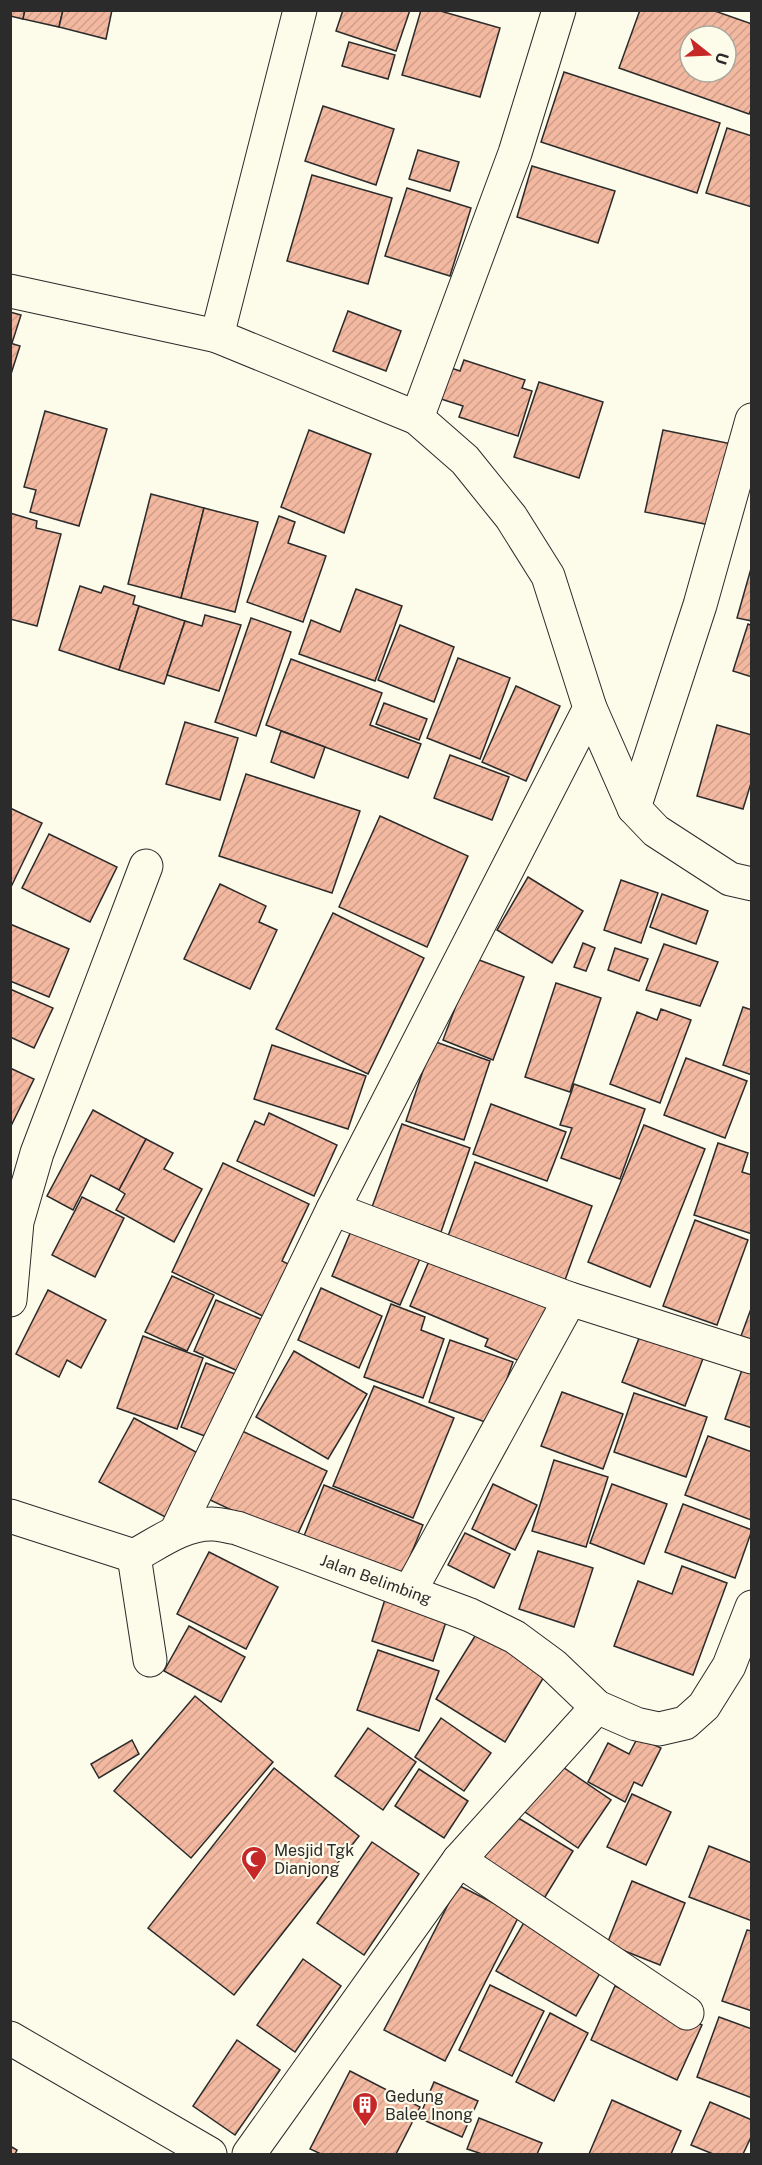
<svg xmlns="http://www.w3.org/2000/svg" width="762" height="2165" viewBox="0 0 762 2165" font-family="'Public Sans',sans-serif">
<defs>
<pattern id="building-hatch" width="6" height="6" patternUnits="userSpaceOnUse" patternTransform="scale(1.5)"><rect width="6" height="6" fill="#f2b8a0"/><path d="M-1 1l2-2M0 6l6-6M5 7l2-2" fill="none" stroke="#d09e8a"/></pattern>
</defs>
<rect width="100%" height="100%" fill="#fdfbea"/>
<!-- building -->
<g fill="url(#building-hatch)" stroke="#2b2b2b" stroke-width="1.5" fill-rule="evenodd">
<polygon points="10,10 25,10 23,19 10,16"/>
<polygon points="25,10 63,10 59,27 23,19"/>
<polygon points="63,10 112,10 106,39 59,27"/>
<polygon points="343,10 410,10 396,51 336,31"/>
<polygon points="421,10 437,10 500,28 480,97 402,75"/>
<path d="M640,10H712L752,24V107L749,114L619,68ZM690,36H726V72H690Z"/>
<polygon points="349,42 395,55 388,79 342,66"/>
<polygon points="564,72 720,123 697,193 541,142"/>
<polygon points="323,106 394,129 376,185 305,161"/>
<polygon points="727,128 752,136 752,207 706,193"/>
<polygon points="418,150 459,162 450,191 409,179"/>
<polygon points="532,166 615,191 598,243 517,217"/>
<polygon points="312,175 392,198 368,284 287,261"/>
<polygon points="407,188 471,208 450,276 385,256"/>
<polygon points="348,311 401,331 386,371 333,351"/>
<polygon points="10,312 21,315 12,343 10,343"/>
<polygon points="10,343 20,346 10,377"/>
<polygon points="464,360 525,380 522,388 532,391 518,436 459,417 463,406 441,399 451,368 460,371"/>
<polygon points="539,382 603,402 579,478 514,457"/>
<polygon points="45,411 107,429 79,526 30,512 36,490 24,487"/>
<polygon points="309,430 371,454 344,533 281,507"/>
<polygon points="663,430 732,444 715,526 645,512"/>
<polygon points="151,494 204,508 181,598 128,584"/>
<polygon points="204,508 258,522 235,612 181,598"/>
<polygon points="10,513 37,521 36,528 61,534 37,626 10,619"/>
<polygon points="279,516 295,522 288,543 326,556 303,622 247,602"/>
<polygon points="752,565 752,621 737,618"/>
<polygon points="80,586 101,593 104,586 135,596 133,604 139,606 119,670 59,650"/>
<polygon points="356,589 402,606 375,681 299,654 311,620 340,632"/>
<polygon points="139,606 185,621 164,684 119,670"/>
<polygon points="205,615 241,625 219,691 167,675 185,621 202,626"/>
<polygon points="251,618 291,632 256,736 215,722"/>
<polygon points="748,624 752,626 752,677 733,671"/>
<polygon points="400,625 454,647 434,702 378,680"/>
<polygon points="458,658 510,678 480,759 427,738"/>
<polygon points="291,659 382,693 370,725 421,744 408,778 266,725"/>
<polygon points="516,686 560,706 526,781 482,762"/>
<polygon points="384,703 427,719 419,740 376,724"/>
<polygon points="185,722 238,738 220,800 166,784"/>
<polygon points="717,725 752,735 752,780 743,809 697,796"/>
<polygon points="281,731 325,747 314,778 271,762"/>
<polygon points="450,755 509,777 492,820 434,798"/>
<polygon points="246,774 360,811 332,893 219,856"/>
<polygon points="10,808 42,823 10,889"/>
<polygon points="380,816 468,856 427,947 339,907"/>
<polygon points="49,834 117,867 90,922 22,888"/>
<polygon points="528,877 583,911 552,963 497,930"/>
<polygon points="621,880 658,893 641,943 604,930"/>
<polygon points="220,884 266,906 259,922 277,930 250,989 184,959"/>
<polygon points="662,894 708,911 696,944 650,927"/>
<polygon points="333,913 424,958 368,1074 276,1029"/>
<polygon points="10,924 69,949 49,997 10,981"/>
<polygon points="583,943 595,948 586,971 574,967"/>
<polygon points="664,944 718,962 700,1006 646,990"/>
<polygon points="615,948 648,959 639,981 608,970"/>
<polygon points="474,958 524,977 493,1060 443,1040"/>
<polygon points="556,983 601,998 570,1092 525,1077"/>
<polygon points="10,989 53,1008 34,1048 10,1037"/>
<polygon points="743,1007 752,1010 752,1075 723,1065"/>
<polygon points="661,1009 691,1020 660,1103 610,1084 637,1012 657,1020"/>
<polygon points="433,1041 490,1061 464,1140 406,1121"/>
<polygon points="272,1045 366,1076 348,1129 254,1099"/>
<polygon points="686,1058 747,1081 725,1138 664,1115"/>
<polygon points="10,1068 34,1079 10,1128"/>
<polygon points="574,1084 645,1109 620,1179 561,1158 572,1128 560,1125"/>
<polygon points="491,1104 566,1132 547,1181 473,1154"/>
<polygon points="93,1110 146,1139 119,1190 91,1175 73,1210 47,1196"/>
<polygon points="269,1113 337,1145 314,1196 237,1161 255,1121 264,1125"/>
<polygon points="402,1124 470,1148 441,1232 372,1207"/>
<polygon points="644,1125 705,1149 650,1287 588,1262"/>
<polygon points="146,1139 173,1153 164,1169 202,1189 174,1242 116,1210 125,1194 119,1190"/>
<polygon points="718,1143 748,1153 742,1172 752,1175 752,1234 694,1215"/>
<polygon points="475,1162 592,1206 565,1280 448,1236"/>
<polygon points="223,1163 309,1204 282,1261 300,1270 275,1322 172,1272"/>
<polygon points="82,1197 124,1218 95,1277 52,1255"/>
<polygon points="695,1220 748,1240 717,1325 663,1306"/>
<polygon points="354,1224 422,1254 400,1305 332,1276"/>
<polygon points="432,1254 549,1304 524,1363 485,1346 488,1339 410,1306"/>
<polygon points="172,1276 214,1295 187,1351 145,1332"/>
<polygon points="321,1288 382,1316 359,1368 298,1340"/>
<polygon points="48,1290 106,1320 81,1368 67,1360 59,1377 16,1354"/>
<polygon points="216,1300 263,1320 240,1372 194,1351"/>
<polygon points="391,1304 425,1317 421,1330 444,1339 423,1398 364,1377"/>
<polygon points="752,1306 752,1340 741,1336"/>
<polygon points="641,1333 704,1356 685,1406 622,1382"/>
<polygon points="143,1336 203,1358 177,1429 117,1408"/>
<polygon points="450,1340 513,1362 491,1424 429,1402"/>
<polygon points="294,1351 367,1394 328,1459 256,1417"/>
<polygon points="745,1361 752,1363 752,1428 725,1419"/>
<polygon points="206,1363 243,1377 218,1441 181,1427"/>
<polygon points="374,1386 454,1418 413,1518 333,1486"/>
<polygon points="562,1392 623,1414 603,1469 541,1446"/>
<polygon points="634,1393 707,1417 686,1477 614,1452"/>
<polygon points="134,1418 205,1457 171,1520 99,1482"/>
<polygon points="240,1430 327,1471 295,1540 208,1499"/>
<polygon points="708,1436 752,1452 751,1520 685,1495"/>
<polygon points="554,1460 608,1477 586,1547 532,1531"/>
<polygon points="493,1484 537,1505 515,1550 472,1529"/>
<polygon points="612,1484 667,1504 644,1564 590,1543"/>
<polygon points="324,1485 423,1525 400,1581 302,1541"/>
<polygon points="683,1504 752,1530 735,1578 665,1552"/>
<polygon points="465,1533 510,1554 494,1588 448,1565"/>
<polygon points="538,1551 593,1568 574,1627 519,1609"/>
<polygon points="209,1552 278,1587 246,1649 177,1614"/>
<polygon points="682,1566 727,1583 693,1675 614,1646 638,1581 672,1594"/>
<polygon points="386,1596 448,1616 433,1661 372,1641"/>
<polygon points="189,1626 245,1657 221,1702 164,1671"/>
<polygon points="480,1628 548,1670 505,1742 436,1699"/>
<polygon points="378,1650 439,1671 419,1731 357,1710"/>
<polygon points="195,1696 273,1762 191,1858 114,1791"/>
<polygon points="441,1718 491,1753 464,1791 415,1757"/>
<polygon points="368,1728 416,1762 383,1810 335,1776"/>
<polygon points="638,1737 661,1748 642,1786 634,1782 625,1802 588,1782 608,1743 629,1754"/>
<polygon points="132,1740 139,1754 99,1778 91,1764"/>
<polygon points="554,1761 611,1800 578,1848 522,1810"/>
<polygon points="274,1768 359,1836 234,1995 148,1928"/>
<polygon points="419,1769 468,1801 444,1838 395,1806"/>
<polygon points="632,1794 671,1812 646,1865 607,1847"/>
<polygon points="510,1813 573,1851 542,1902 480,1863"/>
<polygon points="372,1842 419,1874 364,1955 317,1923"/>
<polygon points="709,1846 752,1863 752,1921 689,1897"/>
<polygon points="632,1881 685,1903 660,1965 607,1944"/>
<polygon points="458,1885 519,1916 445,2061 384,2030"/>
<polygon points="526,1919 605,1964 576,2016 496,1971"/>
<polygon points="747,1930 752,1931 752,2011 722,2001"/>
<polygon points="303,1959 341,1986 295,2052 257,2025"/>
<polygon points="490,1985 544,2011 512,2076 459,2050"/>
<polygon points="615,1986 702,2025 677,2080 591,2040"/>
<polygon points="550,2013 588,2033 554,2101 516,2082"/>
<polygon points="719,2017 752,2029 752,2098 697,2077"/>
<polygon points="237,2040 280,2070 235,2135 193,2106"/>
<polygon points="350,2071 420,2107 396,2154 321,2154 310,2149"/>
<polygon points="434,2082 478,2101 462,2137 419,2118"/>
<polygon points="612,2100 681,2131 671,2154 589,2154"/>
<polygon points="710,2102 752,2120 752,2135 743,2154 713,2154 691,2145"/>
<polygon points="479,2118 542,2143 537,2154 482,2154 467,2149"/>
<polygon points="10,2146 17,2150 15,2154 10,2154"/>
</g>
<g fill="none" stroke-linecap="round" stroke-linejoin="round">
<defs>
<g id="minor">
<polyline points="217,336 300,10"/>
<polyline points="417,418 515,153 559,10"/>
<polyline points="634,808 700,605 752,420"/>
<polyline points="333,1209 570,1299 752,1357"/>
<polyline points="10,1300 17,1222 37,1153 146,866"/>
<polyline points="10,1516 134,1556"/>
<polyline points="176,1532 333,1209 590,708"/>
<path d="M134,1556C158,1543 184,1523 213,1524C221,1524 229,1527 237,1528L470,1615L515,1637L553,1665L597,1707L636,1724L659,1729L685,1723L704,1706L729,1666L752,1607"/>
<polyline points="134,1556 150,1660"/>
<polyline points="410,1591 570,1299"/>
<polyline points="459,1860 687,2013"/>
<polyline points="249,2154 459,1860 597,1707"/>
</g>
<g id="tertiary">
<polyline points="10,291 217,336 417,418 465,460 511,517 548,576 590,708 634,808 656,831 730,879 752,884"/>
<polyline points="10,2038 210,2154"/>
</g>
</defs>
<!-- minor casing -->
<use href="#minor" stroke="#2b2b2b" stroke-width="35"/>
<!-- tertiary casing -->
<use href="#tertiary" stroke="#2b2b2b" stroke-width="35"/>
<!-- minor -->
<use href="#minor" stroke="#fdfbea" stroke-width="33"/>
<!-- tertiary -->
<use href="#tertiary" stroke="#fdfbea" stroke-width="33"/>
</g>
<!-- icons -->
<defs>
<symbol id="mosque-pin" viewBox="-11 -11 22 30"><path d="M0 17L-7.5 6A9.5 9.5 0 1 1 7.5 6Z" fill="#c62828" stroke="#fdfbea"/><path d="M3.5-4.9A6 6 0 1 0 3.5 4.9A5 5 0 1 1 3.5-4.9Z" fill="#fff"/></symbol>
<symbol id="building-pin" viewBox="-11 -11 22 30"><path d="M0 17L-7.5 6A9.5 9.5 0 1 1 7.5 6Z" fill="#c62828" stroke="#fdfbea"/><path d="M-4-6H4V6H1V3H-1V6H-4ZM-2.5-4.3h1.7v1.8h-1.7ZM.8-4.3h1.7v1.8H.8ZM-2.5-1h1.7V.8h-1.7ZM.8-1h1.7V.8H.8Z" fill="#fff"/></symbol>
</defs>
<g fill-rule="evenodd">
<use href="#mosque-pin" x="239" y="1844" width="30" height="40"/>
<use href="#building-pin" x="350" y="2090" width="30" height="40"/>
</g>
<g text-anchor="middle" stroke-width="4.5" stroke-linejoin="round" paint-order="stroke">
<!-- street labels -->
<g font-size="16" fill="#2b2b2b" stroke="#fdfbea">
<text transform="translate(376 1579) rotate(20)" y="6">Jalan Belimbing</text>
</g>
<!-- poi labels -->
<g font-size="16" fill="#2b2b2b" stroke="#fdfbea" text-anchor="start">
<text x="274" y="1856">Mesjid Tgk<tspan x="274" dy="18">Dianjong</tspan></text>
<text x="385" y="2102">Gedung<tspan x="385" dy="18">Balee Inong</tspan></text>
</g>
</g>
<!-- border -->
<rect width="762" height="2165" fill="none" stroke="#2b2b2b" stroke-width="24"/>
<!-- north arrow -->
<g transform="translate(708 54) rotate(108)"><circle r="28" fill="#fdfbea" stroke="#a9a89e" stroke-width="1.5"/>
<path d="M0-4.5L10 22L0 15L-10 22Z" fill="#c62828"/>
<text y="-9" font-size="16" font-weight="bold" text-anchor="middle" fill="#2b2b2b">U</text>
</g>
</svg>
